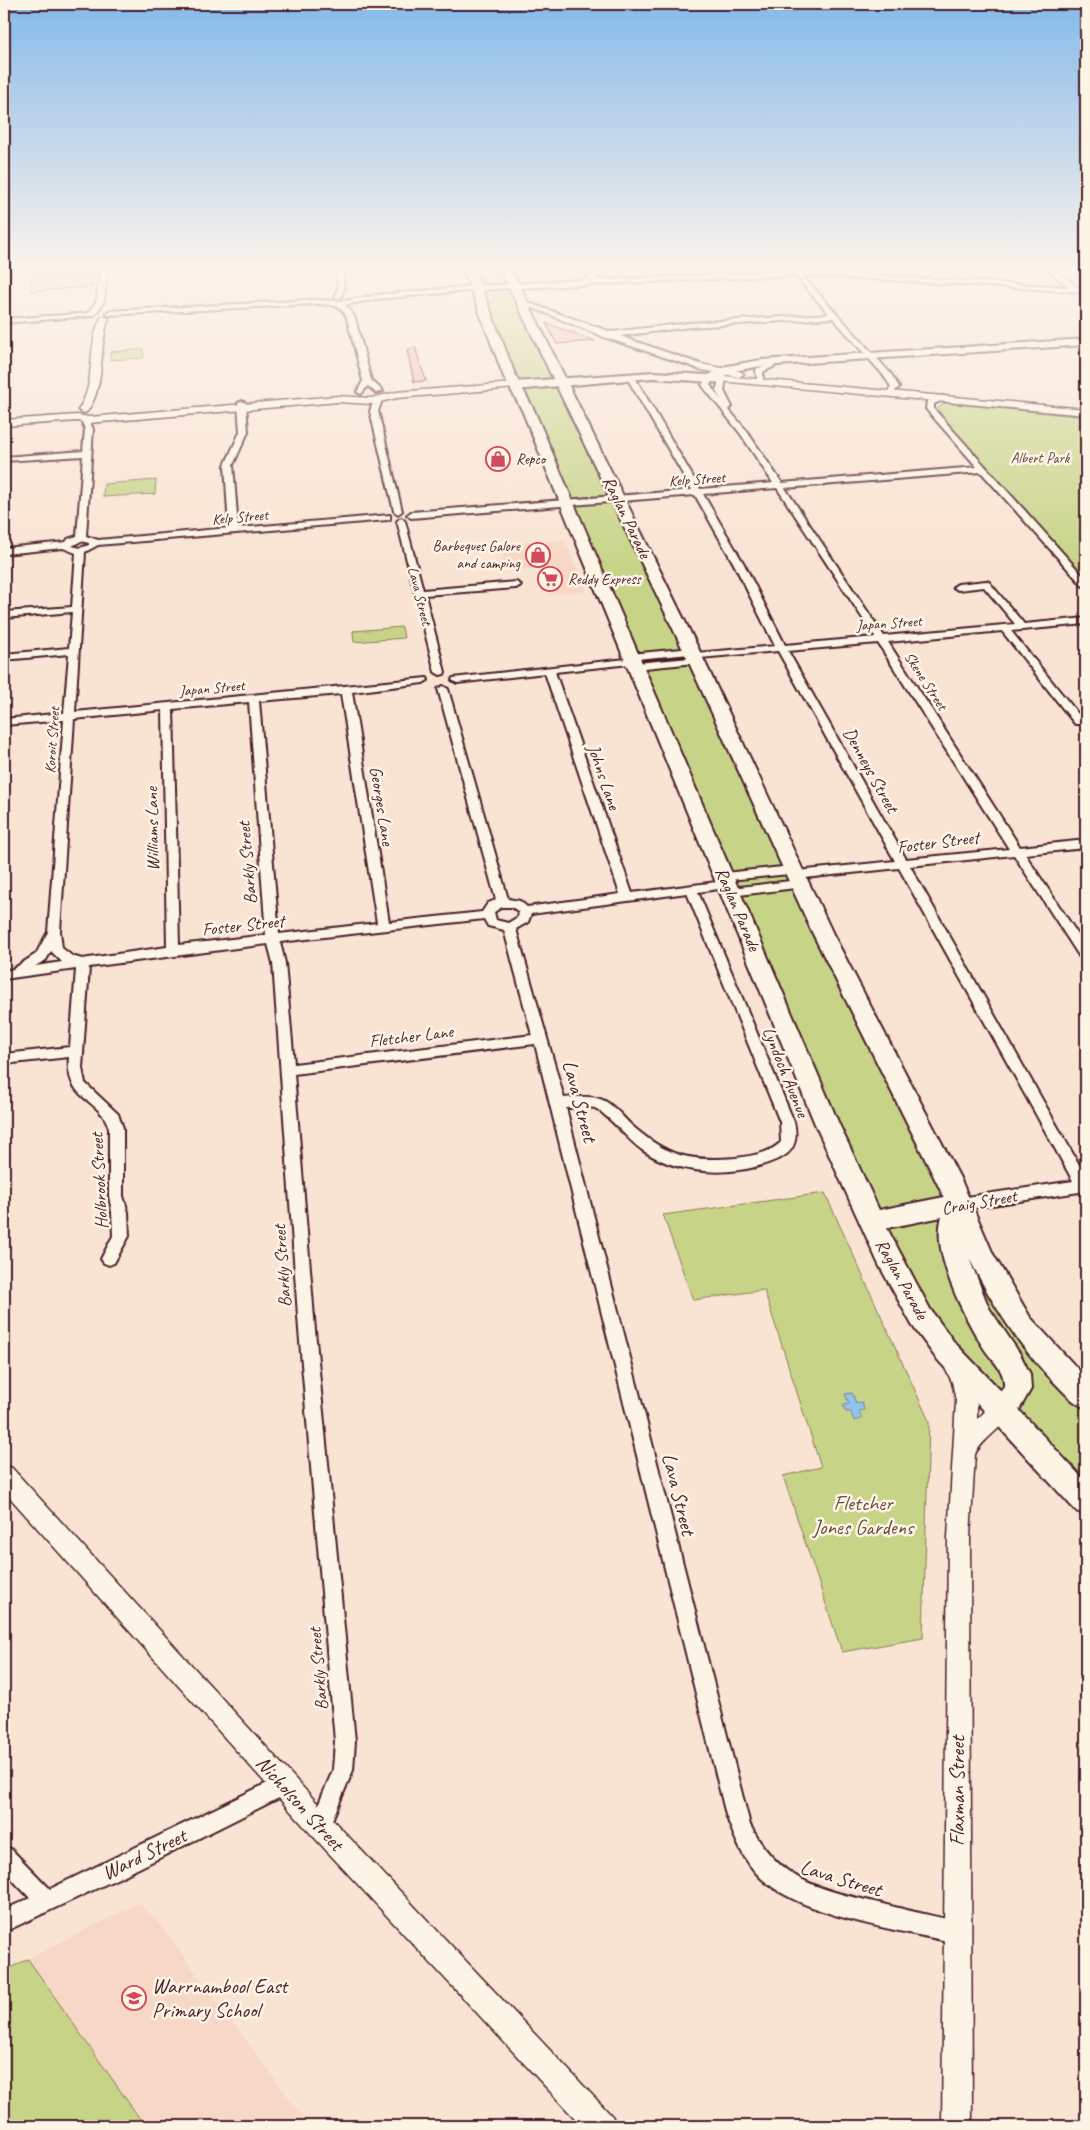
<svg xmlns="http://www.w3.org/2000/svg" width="1090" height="2130" viewBox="0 0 1090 2130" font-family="Caveat,sans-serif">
<rect width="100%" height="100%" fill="#f9e4d3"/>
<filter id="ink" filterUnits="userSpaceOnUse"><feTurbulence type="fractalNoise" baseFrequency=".02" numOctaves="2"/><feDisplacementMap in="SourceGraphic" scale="10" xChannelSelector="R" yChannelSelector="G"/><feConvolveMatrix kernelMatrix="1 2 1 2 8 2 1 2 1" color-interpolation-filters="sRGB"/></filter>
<g filter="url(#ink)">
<!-- built -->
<g fill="#f7d8c6">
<polygon points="565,540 587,591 549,595 539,569 506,571 499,544"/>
<polygon points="138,1903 156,1919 310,2126 145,2126 28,1959"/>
</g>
<!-- green -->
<g fill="#c7d487" stroke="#887a59">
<polygon points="468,268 505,268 949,1180 1057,1367 1086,1396 1086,1502 960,1368 921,1317"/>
<polygon points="143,349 144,358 110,360 110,352"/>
<polygon points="944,403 1086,417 1086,579 948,425 938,408"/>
<polygon points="156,480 155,494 103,497 104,484"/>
<polygon points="402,627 404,638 354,642 353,631"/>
<polygon points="825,1193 929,1421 923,1638 842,1652 783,1476 821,1467 764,1290 693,1300 663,1215"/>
<polygon points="28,1959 145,2126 4,2126 4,1971"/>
</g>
<!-- water -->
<polygon fill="#90c4ed" stroke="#74829f" points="852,1393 856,1403 862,1402 864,1410 859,1411 862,1419 854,1421 851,1412 846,1412 843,1405 849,1404 845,1394"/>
<!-- building -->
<g fill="#f3bca8" stroke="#4a1f2b">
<polygon points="33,268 93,268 92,287 30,291"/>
<polygon points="546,323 595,341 557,344"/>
<polygon points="415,347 426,381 414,382 407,350"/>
<polygon points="553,571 558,586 546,587 541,572"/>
</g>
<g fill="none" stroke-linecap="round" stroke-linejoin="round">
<defs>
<g id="minor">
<polygon points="336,268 342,268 344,288 341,297 338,299 335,297 338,288"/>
<path d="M604,268H612L594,280L791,271L790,268H796L798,271L1068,287L1047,268H1054L1077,287L1086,288V292L802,275L891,374L899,387L890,396L886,394L891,387L885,377L833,318L690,327L620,336L703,365L704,367L700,369L604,337L521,303L526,302L611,332L690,323L829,314L795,275L476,290L377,299L345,305L350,310L355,318L371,380L383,391L376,393L368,386L361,394L357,392L363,381L347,318C341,302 327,305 312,304L109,315L106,313L109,311L312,300L344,301L377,295L476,286L583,280Z"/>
<polygon points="93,313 91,316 4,323 4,319"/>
<polygon points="768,364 775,366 763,372 763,380 757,380 756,369"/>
<path d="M627,374L634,376L700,489L773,483L740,433L702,385L707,376L714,378L710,385L721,400L716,391L720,377H726L724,391L732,407L728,409L746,430L782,483L977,467L926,409L927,401L943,396V400L934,404V409L1086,579V587L1083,586L981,472L785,488L884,636L1015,624L984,587L958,590L953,587L958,584L986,581L989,582L1024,624L1086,618V624L1011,631L1083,720V724H1075L1002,631L888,642L1020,847L1086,840V848L1025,854L1086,947V960L1081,959L1014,855L910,866L1086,1177V1191L960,1210L955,1208L952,1204L955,1200L960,1198L1073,1181L899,868L795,879L791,878L790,874L729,880L734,884L732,887L698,892L794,1122C798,1139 795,1152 778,1159C736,1178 680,1176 642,1150C627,1139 611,1118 597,1109C589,1105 575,1108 566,1108L750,1825C778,1879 815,1888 870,1901C899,1908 927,1915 956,1921L964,1924L967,1932L964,1940L956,1943C900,1930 803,1917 761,1878C743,1861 735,1838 726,1815L535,1044L294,1074L315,1330L355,1741L353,1770L327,1832L320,1835L313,1832L310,1825L333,1770L335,1741L299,1330L273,963L268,944L89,967L82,1068L85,1083L118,1114L123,1128V1196L128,1212L129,1236L114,1263L109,1265L104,1263L101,1259L113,1236L112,1212L109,1196V1128C100,1097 65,1102 69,1057L4,1064V1054L70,1047L76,969L4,979V971L13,969L36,954L48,932L64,720L4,725V719L64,713L69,654L4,660V654L69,648L72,612L4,618V612L72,607L76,553L63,548L4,554V548L66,542L68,539L77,536L83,456L4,461V457L83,451L85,429L81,420L88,418L93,429L86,536L98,540L229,528L225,465L240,432L238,403L242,401L246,403L248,432L233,465L238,528L390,515V519L387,520L98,545L85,552L75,712L427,678L428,680L423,683L352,692L389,922L482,912L488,903L496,900L438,689L443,686L448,689L508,899L520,901L527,907L620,894L545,673L457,683L452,680L453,678L626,659V655L630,654L692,648L696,649V653L775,646L734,564L695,495L411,518L407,515L411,512L692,490L626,376ZM777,488L875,637L785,645L744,564L703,494ZM81,541L89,543V545L80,548L72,546ZM878,643L1009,849L906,859L788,651ZM778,651L895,861L797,871L796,867L792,866L725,873L719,877L724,881L632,893L555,672L630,664V668L634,669L696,663L700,662V658ZM690,654V658L636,663V659ZM341,694L377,923L279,934L259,701ZM249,702L266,935L179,945L173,709ZM163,710L167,947L82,959L72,956L62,948L60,931L74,719ZM687,893L780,1122L781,1142C769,1154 751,1156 735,1158C688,1162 666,1156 630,1124C623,1117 614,1106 605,1101C593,1095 577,1097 564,1098L516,929L528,922L531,914ZM502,907H512L519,912L518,917L508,923L496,920L494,912ZM484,919L488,926L504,930L532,1035L294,1064L285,963L280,942ZM51,951L62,962L35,966L46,960Z"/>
<polygon points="378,398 382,400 378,411 402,511 398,514 394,511 370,411 374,400"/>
<polygon points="401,518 405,521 423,590 516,582 521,585 516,588 425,595 445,672 444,674 440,675 435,672 397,521"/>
<polygon points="799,880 805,884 803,887 731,896 725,892 731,888"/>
<polygon points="284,1775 291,1778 294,1785 291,1792 125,1875 4,1932 4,1910 30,1898 4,1871 4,1846 11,1849 50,1889"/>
</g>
<g id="tertiary">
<polygon points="100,268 108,268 104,302 95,315 92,316 88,313 96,302"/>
<path d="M102,316L109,318C97,349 107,384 87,412L83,413L78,410C98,382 85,346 102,316Z"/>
<polygon points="700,364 739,371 744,374 739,377 697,369 697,365"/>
<polygon points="723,376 1086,409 1086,415 720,381 718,379"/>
<polygon points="514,383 519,386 517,388 397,398 371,404 338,402 89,423 77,421 4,426 4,420 77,415 89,417 338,396 371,398 397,392"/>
<path d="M955,1359L962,1362C974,1381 978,1397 977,1419L993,1404L1001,1402L1009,1404L1012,1411C1004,1428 984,1437 975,1454L970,1537L972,2126H942L948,1537L956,1401L952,1382L945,1368L948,1362Z"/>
<polygon points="4,1465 12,1468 329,1816 612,2116 617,2126 582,2126 311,1834 4,1491"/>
</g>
<polygon id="primary" points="1086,339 1086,345 761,366 734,371 724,376 730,379 724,383 653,378 514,390 508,386 514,382 653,372 708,375 727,366 761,360"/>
<path id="trunk" d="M463,268H474L516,377L534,410L839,1124L879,1210L944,1197L813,934L686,656L500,268H511L702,656L833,934L961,1180L993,1254L1030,1317L1086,1378V1408C1073,1403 1066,1394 1056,1384C1019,1347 993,1305 969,1258L989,1308L1020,1354L1030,1374L1031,1389L1019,1410L1086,1482V1515L1076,1511L936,1358L912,1325L879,1265L815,1124L522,410L504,377ZM942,1217C930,1252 966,1321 985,1350C993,1362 1005,1370 1004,1386L1001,1391L954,1342L930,1309L887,1228Z"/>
</defs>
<!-- minor casing -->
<use href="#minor" stroke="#4a1f2b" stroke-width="4"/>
<!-- tertiary casing -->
<use href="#tertiary" stroke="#4a1f2b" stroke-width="3"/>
<!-- primary casing -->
<use href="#primary" stroke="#4a1f2b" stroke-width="4"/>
<!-- trunk casing -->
<use href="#trunk" stroke="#4a1f2b" stroke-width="4"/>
<!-- minor -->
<use href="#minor" fill="#fcf5e5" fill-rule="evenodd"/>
<!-- tertiary -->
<use href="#tertiary" fill="#fcf5e5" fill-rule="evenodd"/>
<!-- primary -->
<use href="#primary" fill="#fcf5e5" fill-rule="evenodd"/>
<!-- trunk -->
<use href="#trunk" fill="#fcf5e5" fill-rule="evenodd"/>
</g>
</g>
<!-- sky -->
<linearGradient id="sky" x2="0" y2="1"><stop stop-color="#85baea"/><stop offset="0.47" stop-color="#fcf3eb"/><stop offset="1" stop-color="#fcf3eb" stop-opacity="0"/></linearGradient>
<rect width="1090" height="567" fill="url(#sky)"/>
<!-- icons -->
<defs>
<symbol id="shop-ring" viewBox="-11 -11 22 22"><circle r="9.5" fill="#fcf5e5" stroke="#d1495b" stroke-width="1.5"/><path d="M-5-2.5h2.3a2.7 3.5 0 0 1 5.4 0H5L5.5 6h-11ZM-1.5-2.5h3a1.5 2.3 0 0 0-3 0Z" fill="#d1495b"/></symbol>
<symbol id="supermarket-ring" viewBox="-11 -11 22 22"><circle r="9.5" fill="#fcf5e5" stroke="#d1495b" stroke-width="1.5"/><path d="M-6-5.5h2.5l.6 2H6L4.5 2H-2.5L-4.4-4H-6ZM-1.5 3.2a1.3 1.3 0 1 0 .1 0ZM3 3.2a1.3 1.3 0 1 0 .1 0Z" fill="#d1495b"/></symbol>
<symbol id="school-ring" viewBox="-11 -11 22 22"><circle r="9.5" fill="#fcf5e5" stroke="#d1495b" stroke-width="1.5"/><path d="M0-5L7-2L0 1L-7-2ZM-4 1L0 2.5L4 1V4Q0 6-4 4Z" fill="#d1495b"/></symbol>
</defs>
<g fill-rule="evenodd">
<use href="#shop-ring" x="484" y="445" width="28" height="28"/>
<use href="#shop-ring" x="524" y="541" width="28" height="28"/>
<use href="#supermarket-ring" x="536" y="565" width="28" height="28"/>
<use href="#school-ring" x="120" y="1984" width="28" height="28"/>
</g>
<g text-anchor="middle" stroke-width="5" stroke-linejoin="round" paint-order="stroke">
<!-- far-park labels -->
<g font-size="15" fill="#694c42" stroke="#fcf5e5">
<text x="1040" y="463">Albert Park</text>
</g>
<!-- far-poi labels -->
<g font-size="15" fill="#4a1f2b" stroke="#fcf5e5" text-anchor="start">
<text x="516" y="464">Repco</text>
<text x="520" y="551" text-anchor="end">Barbeques Galore<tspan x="520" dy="17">and camping</tspan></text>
<text x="568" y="584">Reddy Express</text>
</g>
<!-- far-street labels -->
<g font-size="15" fill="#4a1f2b" stroke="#fcf5e5">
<text transform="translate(697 479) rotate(-4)" y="5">Kelp Street</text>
<text transform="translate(240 517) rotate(-5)" y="5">Kelp Street</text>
<text transform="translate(420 596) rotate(76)" y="5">Lava Street</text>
<text transform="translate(889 623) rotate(-4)" y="5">Japan Street</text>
<text transform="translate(926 681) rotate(57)" y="5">Skene Street</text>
<text transform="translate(212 688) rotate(-5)" y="5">Japan Street</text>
<text transform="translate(52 740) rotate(-86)" y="5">Koroit Street</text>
</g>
<!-- street labels -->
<g font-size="18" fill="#4a1f2b" stroke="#fcf5e5">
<text transform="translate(627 517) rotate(64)" y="6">Raglan Parade</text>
<text transform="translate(871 770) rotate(61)" y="6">Denneys Street</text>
<text transform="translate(604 777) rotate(71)" y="6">Johns Lane</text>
<text transform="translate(382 806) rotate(81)" y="6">Georges Lane</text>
<text transform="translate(152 829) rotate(-91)" y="6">Williams Lane</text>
<text transform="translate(938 842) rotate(-7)" y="6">Foster Street</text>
<text transform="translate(247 863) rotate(-95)" y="6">Barkly Street</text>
<text transform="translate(738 909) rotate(67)" y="6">Raglan Parade</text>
<text transform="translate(243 925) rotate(-6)" y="6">Foster Street</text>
<text transform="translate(411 1036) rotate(-7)" y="6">Fletcher Lane</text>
<text transform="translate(786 1072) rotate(68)" y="6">Lyndoch Avenue</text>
<text transform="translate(99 1181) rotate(-93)" y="6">Holbrook Street</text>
<text transform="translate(979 1202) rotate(-10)" y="6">Craig Street</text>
<text transform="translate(282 1266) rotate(-94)" y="6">Barkly Street</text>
<text transform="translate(902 1279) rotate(61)" y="6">Raglan Parade</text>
<text transform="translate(318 1669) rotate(-95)" y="6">Barkly Street</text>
</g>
<!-- near-street labels -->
<g font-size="21" fill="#4a1f2b" stroke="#fcf5e5">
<text transform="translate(580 1101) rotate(75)" y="7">Lava Street</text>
<text transform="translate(679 1494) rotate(76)" y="7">Lava Street</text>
<text transform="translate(957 1791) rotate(-90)" y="7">Flaxman Street</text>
<text transform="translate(300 1803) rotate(48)" y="7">Nicholson Street</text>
<text transform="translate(144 1854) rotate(-26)" y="7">Ward Street</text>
<text transform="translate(841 1878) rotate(17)" y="7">Lava Street</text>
</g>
<!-- near-park labels -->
<g font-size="21" fill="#694c42" stroke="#fcf5e5">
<text x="863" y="1510">Fletcher<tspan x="863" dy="24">Jones Gardens</tspan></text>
</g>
<!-- near-poi labels -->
<g font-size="21" fill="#4a1f2b" stroke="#fcf5e5" text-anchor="start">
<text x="152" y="1993">Warrnambool East<tspan x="152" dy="24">Primary School</tspan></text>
</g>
</g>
<!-- margin -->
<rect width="1090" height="2130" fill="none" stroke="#fcf5e5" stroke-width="20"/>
<rect x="10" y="10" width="1070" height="2110" fill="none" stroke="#4a1f2b" stroke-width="2" filter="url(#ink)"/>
</svg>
